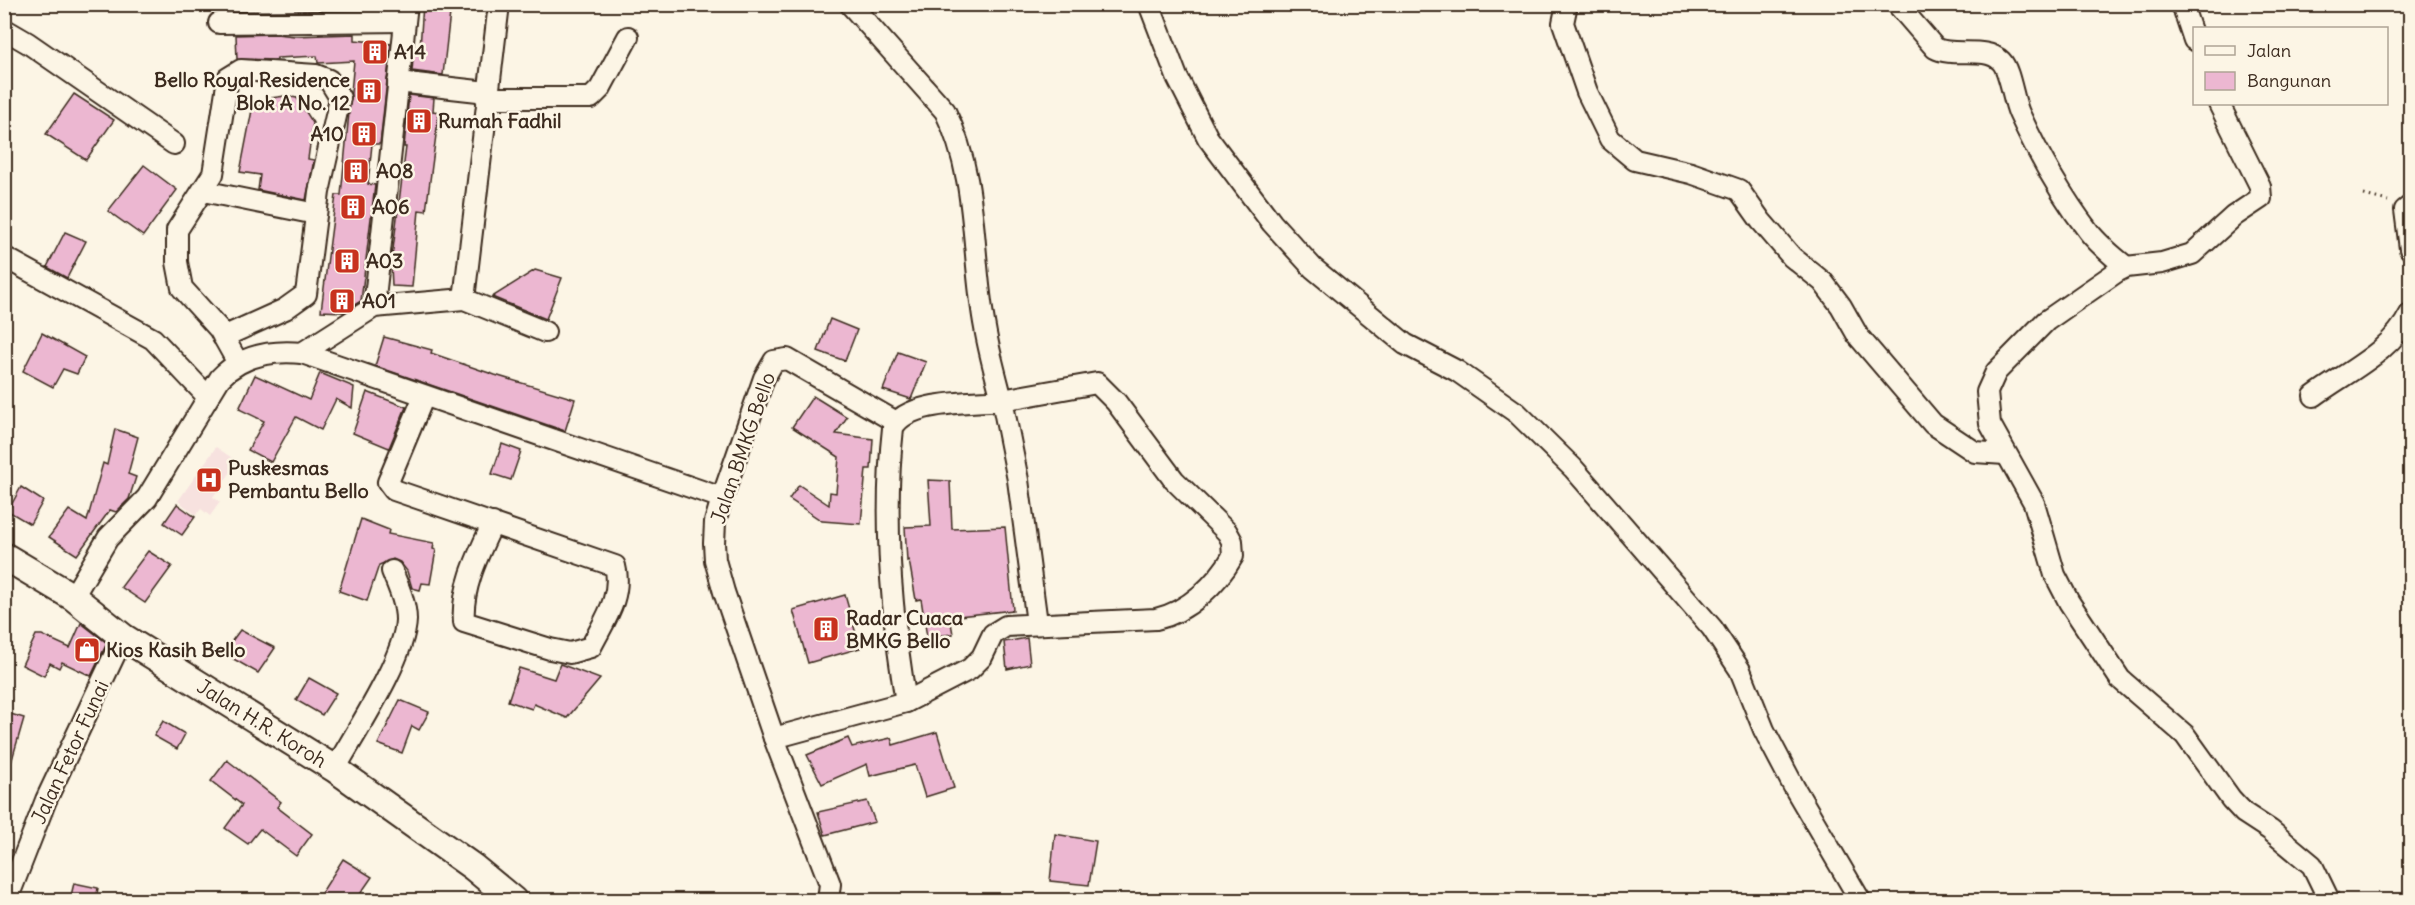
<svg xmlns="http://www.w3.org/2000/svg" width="2415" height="905" viewBox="0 0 2415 905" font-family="Delius,sans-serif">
<rect width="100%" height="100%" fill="#fcf5e5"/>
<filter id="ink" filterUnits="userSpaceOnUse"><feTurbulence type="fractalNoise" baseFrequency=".0167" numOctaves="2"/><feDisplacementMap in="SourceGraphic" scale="12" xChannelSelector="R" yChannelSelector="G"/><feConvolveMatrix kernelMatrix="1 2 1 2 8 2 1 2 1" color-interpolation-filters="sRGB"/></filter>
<g filter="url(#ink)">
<!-- built -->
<polygon fill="#f7e2df" points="216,447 238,462 213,497 220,502 210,516 201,509 196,515 178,501"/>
<!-- building -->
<g fill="#ecb7d1" stroke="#3b2a1e" stroke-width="1.5">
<polygon points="423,4 451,4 443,75 412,71 414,47 420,48"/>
<polygon points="276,34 295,36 355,34 355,40 391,44 380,144 372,144 368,184 375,185 361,301 343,312 321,311 336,195 341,195 354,61 318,63 317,56 277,58 277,60 237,59 236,35"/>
<polygon points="74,94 114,120 86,160 46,134"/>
<polygon points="409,95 434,98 433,111 439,112 426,211 419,210 412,287 392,286 391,265 406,147 404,147"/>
<polygon points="285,96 297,98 313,123 308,159 314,160 306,200 258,190 260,175 240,172 252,110 271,98"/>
<polygon points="144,165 177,190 143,236 108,211"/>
<polygon points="65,232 86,241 67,278 47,267"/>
<polygon points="535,270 562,278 546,319 492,297"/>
<polygon points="830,319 857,330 845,361 818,351"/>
<polygon points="42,333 85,357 77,374 63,369 53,387 23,371"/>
<polygon points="384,337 432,350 431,353 495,375 575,399 565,431 375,366"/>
<polygon points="898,352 926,362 911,399 883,390"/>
<polygon points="320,373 354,387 352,408 336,399 321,430 296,417 271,462 248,450 264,421 239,409 255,375 309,400"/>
<polygon points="367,392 406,407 389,448 353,433"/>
<polygon points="813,396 847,417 836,434 873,439 871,469 866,469 861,524 822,521 789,499 799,485 829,505 830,492 836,493 839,457 792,427"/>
<polygon points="115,429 138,437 128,474 136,477 129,499 116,512 110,510 77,555 49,537 69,510 87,521 103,463 107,465"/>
<polygon points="502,444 521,451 511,480 492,474"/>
<polygon points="928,480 950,481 952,529 1005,527 1013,610 950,617 953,634 927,637 921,599 916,600 909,560 907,561 905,527 931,526"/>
<polygon points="21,487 43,501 30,524 8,511"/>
<polygon points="177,504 195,517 182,535 164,523"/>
<polygon points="361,519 389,530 388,534 434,543 433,549 436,550 430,584 422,583 420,590 412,588 407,571 400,562 393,559 379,565 367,601 339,591"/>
<polygon points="148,551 172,566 145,603 121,587"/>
<polygon points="845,595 860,648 808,663 793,610"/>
<polygon points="81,623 107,643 91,676 62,662 59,668 50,663 44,676 22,665 36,635 42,635 70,648"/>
<polygon points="240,630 275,648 258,673 223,653"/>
<polygon points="1027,638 1030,664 1007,669 1004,642"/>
<polygon points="560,664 600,679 567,718 534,704 532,709 508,701 519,668 554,679"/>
<polygon points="309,678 336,693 322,715 296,700"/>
<polygon points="400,700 429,712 419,730 412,726 402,753 378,744"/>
<polygon points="4,712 24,718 9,770 4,770"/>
<polygon points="163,721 185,734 177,749 154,736"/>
<polygon points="937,732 954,788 925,797 915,765 870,776 867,764 822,784 807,755 848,738 852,747 891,738 893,745"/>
<polygon points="227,760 281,802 277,807 312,834 296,856 260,829 248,844 225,828 242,805 211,781"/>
<polygon points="867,801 875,822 825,835 818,812"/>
<polygon points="1055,834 1096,841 1089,885 1050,881"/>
<polygon points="343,859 372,877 356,900 317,900"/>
<polygon points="74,883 98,888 96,900 70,900"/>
</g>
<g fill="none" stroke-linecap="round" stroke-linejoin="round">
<defs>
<g id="minor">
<path d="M850,4L945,111C979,179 971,255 985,328C989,352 996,376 1002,400C974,403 906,400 893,428C883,519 891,613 906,702"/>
<polyline points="1149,4 1177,77 1208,138 1272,223 1313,268 1405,344 1457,371 1517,413 1573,468 1712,628 1740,670 1764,730 1794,787 1860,900"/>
<polyline points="1567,4 1563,23 1587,92 1610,139 1635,160 1691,173 1739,190 1761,221 1792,257 1823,282 1841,306 1858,336 1933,424 1975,452 2005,454"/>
<path d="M1897,4L1935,48C1953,58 1985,45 2001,61C2010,70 2013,100 2019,113C2037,152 2063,198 2089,232C2099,245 2113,256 2126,267"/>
<polyline points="2182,4 2194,40"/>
<polyline points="219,23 405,21"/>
<polyline points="4,29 28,43 174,144"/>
<polyline points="398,82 487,92"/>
<polyline points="486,98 591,98 600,89 628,37"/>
<polyline points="2219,104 2260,186 2261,198 2234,216 2192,254 2162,263 2126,267 2118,271 2046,321 1996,372 1987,392 1990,424 2034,503 2055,575 2069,602 2120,679 2185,735 2231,799 2244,813 2270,830 2312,865 2329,900"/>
<polyline points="203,191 316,214"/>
<polyline points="2410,206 2405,210 2410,249"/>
<polyline points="4,257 153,339 208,397"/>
<polyline points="464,299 499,4"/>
<polyline points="374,307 407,4"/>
<polyline points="223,337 285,309 306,294 319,192 340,98 329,80 316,75 241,70 228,78 213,174 177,230 177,262 182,288 219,329 238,363"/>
<polyline points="302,353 374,307 464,299 545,332"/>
<path d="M424,396L388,482L394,490L615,566C623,596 604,621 591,647L570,653L550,649L464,622C461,588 479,553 493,523"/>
<path d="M2314,396C2348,371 2391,352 2410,314"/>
<path d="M73,597L108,538L147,498L220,378C241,356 271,350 302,353L722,498"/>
<polyline points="774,738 724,592 715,560 714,543 715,522 722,498 764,378 774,361 787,359 896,422"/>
<path d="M335,769C355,733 405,658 406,620C406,603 398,586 392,571"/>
<polyline points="7,900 46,800 123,637"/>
<path d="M828,900L830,884L774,738L906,702L970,669L982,657L993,634L1006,626L1156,619C1188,612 1217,584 1233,556L1232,541L1227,532L1174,480L1116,402L1097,383L1002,400L1018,480L1037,623"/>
</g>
<g id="major">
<path id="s1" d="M4,556L73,597L123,637L335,769L473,867L513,900"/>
</g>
</defs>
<!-- minor casing -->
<use href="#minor" stroke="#3b2a1e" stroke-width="24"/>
<!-- major casing -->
<use href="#major" stroke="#3b2a1e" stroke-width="30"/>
<!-- path -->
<polyline stroke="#3b2a1e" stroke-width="3" stroke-dasharray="1.5 4.5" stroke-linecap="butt" points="2364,195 2388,201"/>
<!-- minor -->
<use href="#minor" stroke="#fcf5e5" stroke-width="20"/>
<!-- major -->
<use href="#major" stroke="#fcf5e5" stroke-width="26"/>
</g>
</g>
<!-- icons -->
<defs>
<symbol id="building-square" viewBox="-11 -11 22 22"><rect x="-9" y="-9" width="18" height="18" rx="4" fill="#c8321e" stroke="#fcf5e5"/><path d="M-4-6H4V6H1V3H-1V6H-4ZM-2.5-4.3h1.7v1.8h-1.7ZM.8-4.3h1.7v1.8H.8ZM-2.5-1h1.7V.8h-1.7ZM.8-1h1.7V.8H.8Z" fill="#fff"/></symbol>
<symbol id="hospital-square" viewBox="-11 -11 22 22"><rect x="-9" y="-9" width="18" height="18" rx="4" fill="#c8321e" stroke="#fcf5e5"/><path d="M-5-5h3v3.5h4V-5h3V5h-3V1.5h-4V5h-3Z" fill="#fff"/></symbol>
<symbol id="shop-square" viewBox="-11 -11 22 22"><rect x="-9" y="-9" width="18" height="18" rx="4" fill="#c8321e" stroke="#fcf5e5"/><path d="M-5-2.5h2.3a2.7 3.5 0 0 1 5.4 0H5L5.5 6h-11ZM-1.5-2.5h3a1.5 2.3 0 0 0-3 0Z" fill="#fff"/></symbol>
</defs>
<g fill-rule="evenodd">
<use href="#building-square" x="360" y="37" width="30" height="30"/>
<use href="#building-square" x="354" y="76" width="30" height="30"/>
<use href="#building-square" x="404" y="106" width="30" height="30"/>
<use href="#building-square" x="349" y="119" width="30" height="30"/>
<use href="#building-square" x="341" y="156" width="30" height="30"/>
<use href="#building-square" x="338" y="192" width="30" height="30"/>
<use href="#building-square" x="332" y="246" width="30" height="30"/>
<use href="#building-square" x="327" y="286" width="30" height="30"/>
<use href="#hospital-square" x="194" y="465" width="30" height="30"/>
<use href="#building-square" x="811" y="614" width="30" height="30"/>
<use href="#shop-square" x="72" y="635" width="30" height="30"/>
</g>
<g text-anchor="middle" stroke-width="5" stroke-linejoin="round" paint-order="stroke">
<!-- poi labels -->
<g font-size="20" font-weight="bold" fill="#3b2a1e" stroke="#fcf5e5" text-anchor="start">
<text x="394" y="59">A14</text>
<text x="350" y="87" text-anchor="end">Bello Royal Residence<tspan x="350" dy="23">Blok A No. 12</tspan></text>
<text x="438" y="128">Rumah Fadhil</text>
<text x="344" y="141" text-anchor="end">A10</text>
<text x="376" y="178">A08</text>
<text x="372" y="214">A06</text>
<text x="366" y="268">A03</text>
<text x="362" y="308">A01</text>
<text x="228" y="475">Puskesmas<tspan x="228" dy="23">Pembantu Bello</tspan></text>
<text x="846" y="625">Radar Cuaca<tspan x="846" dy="23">BMKG Bello</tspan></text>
<text x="106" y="657">Kios Kasih Bello</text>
</g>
<!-- street labels -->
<g font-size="20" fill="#3b2a1e" stroke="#fcf5e5">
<text transform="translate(743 448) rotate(-71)" y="7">Jalan BMKG Bello</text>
<text dy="7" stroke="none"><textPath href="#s1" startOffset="308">Jalan H.R. Koroh</textPath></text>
<text transform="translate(70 752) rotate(-65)" y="7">Jalan Fetor Funai</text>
</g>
</g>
<!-- margin -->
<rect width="2415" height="905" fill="none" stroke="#fcf5e5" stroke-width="24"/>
<rect x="12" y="12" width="2391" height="881" fill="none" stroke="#3b2a1e" stroke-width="2" filter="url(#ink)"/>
<!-- legend -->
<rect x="2193" y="27" width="195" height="78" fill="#fcf5e5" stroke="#afa495" stroke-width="1.5"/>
<rect x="2205" y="46" width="30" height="9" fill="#fcf5e5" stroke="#afa495" stroke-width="1.5"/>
<text x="2247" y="57" font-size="18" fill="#3b2a1e">Jalan</text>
<rect x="2205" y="72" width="30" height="18" fill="#ecb7d1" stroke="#afa495" stroke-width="1.5"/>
<text x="2247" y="87" font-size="18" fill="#3b2a1e">Bangunan</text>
</svg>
